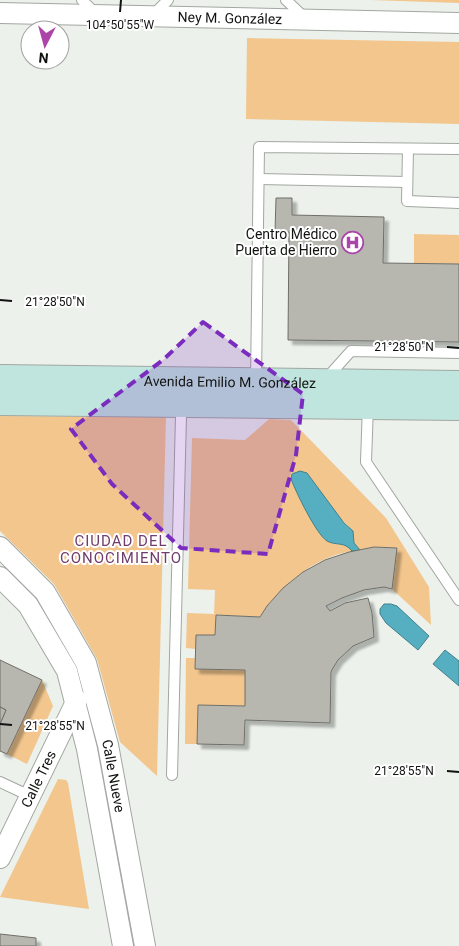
<svg xmlns="http://www.w3.org/2000/svg" width="459" height="946" viewBox="0 0 459 946" font-family="Roboto,sans-serif">
<defs>
<filter id="shadow"><feDropShadow dx="4.5" dy="4.5" stdDeviation="1" flood-color="#0004"/></filter>
</defs>
<rect width="100%" height="100%" fill="#ecf1eb"/>
<!-- green -->
<g fill="#f2c68d">
<polygon points="371,0 459,0 459,3"/>
<polygon points="247,38 459,42 459,124 246,119"/>
<polygon points="414,234 459,235 459,264 414,263"/>
<polygon points="0,416 166,417 157,776 120,742 97,659 54,584 0,531"/>
<path d="M269,419L291,420L386,518L429,587L431,625L392,589L397,548L374,547L360,550L354,543L353,531L338,516L291,479L311,519L328,541L349,547L352,551C314,557 280,586 260,617L216,615L215,635H197L196,649L186,648L187,613L214,614L215,590L188,589L192,438L245,440Z"/>
<polygon points="186,658 196,658 196,669 245,670 245,706 198,705 197,744 185,744"/>
<polygon points="42,680 53,706 27,764 7,754"/>
<polygon points="58,779 66,780 68,783 89,909 0,897"/>
</g>
<!-- water -->
<g fill="#55afc0" stroke="#41808c">
<path d="M300,471L307,473L344,523L353,531L354,543L360,550L352,551C344,541 336,546 327,541C316,534 296,492 291,479L292,474Z"/>
<polygon points="384,604 391,604 397,606 429,636 418,650 386,623 380,614 380,609"/>
<polygon points="445,650 459,661 459,686 433,664"/>
</g>
<!-- building -->
<g fill="#b7b7b0" stroke="#6f6f69" filter="url(#shadow)">
<polygon points="276,198 292,198 292,215 384,217 383,263 459,264 459,342 288,340 289,232 275,231"/>
<polygon points="374,547 397,548 392,589 384,587 364,590 342,598 326,606 330,611 345,603 368,598 372,613 374,637 353,646 338,660 333,668 331,672 330,723 245,720 244,745 197,744 198,705 245,706 245,670 195,669 196,635 215,635 216,615 260,617 267,606 283,588 303,572 325,560 349,552"/>
<polygon points="0,660 42,680 7,754 0,751 0,724 6,710 0,707"/>
<polygon points="0,707 6,710 0,724"/>
<polygon points="0,934 36,938 36,946 0,946"/>
</g>
<g fill="none" stroke-linecap="round" stroke-linejoin="round">
<defs>
<g id="service">
<polyline points="82,0 96,14"/>
<polyline points="286,0 306,19"/>
<polyline points="153,15 168,0"/>
<polyline points="408,149 407,201 459,203"/>
<polyline points="259,179 407,182"/>
<polyline points="325,380 351,351 459,353"/>
<polyline points="256,381 259,147 459,149"/>
<polyline points="368,405 366,462 459,600"/>
<polyline points="172,775 181,416 179,405"/>
<polyline points="0,782 30,796"/>
</g>
<g id="minor">
<path id="s1" d="M0,13L459,23"/>
<path id="s2" d="M0,547L45,592L86,663L108,745L145,946"/>
<polyline points="0,577 28,605 67,671 87,749 123,946"/>
<path id="s3" d="M0,858L77,700"/>
</g>
<g id="secondary">
<path id="s4" d="M0,379L459,385"/>
<polyline points="0,401 459,406"/>
</g>
</defs>
<!-- service casing -->
<use href="#service" stroke="#a2a7a1" stroke-width="12"/>
<!-- minor casing -->
<use href="#minor" stroke="#a2a7a1" stroke-width="22"/>
<!-- secondary casing -->
<use href="#secondary" stroke="#a2a7a1" stroke-width="30"/>
<!-- service -->
<use href="#service" stroke="#fff" stroke-width="10"/>
<!-- minor -->
<use href="#minor" stroke="#fff" stroke-width="20"/>
<!-- secondary -->
<use href="#secondary" stroke="#c0e5de" stroke-width="28"/>
</g>
<!-- marked area -->
<path fill="#7b2cbf" fill-opacity="0.2" stroke="#7b2cbf" stroke-width="4" stroke-dasharray="10 6" stroke-linejoin="round" d="M203,322L303,394L296,455L268,554L181,548L112,484L71,429L163,360Z"/>
<!-- ticks -->
<path fill="none" stroke="#111311" stroke-width="2" d="M120,12L121,0M0,300L12,301M447,347L459,348M0,724L12,725M447,771L459,772"/>
<!-- icons -->
<defs>
<symbol id="hospital-ring" viewBox="-11 -11 22 22"><circle r="9.5" fill="#fff" stroke="#ab45a9" stroke-width="1.5"/><path d="M-5-5h3v3.5h4V-5h3V5h-3V1.5h-4V5h-3Z" fill="#ab45a9"/></symbol>
</defs>
<g fill-rule="evenodd">
<use href="#hospital-ring" x="340" y="230" width="25" height="25"/>
</g>
<g text-anchor="middle" stroke-width="4" stroke-linejoin="round" paint-order="stroke">
<!-- street labels -->
<g font-size="14" fill="#111311" stroke="#fff">
<text dy="5" stroke="none"><textPath href="#s1" startOffset="230">Ney M. González</textPath></text>
<text dy="5" stroke="none"><textPath href="#s4" startOffset="230">Avenida Emilio M. González</textPath></text>
<text dy="5" stroke="none"><textPath href="#s2" startOffset="262">Calle Nueve</textPath></text>
<text dy="5" stroke="none"><textPath href="#s3" startOffset="88">Calle Tres</textPath></text>
</g>
<!-- poi labels -->
<g font-size="14" fill="#111311" stroke="#fff" text-anchor="end">
<text x="337" y="239">Centro Médico<tspan x="337" dy="16">Puerta de Hierro</tspan></text>
</g>
<!-- neighbourhood labels -->
<g font-size="15" letter-spacing="1" fill="#703d6e" stroke="#fff">
<text x="121" y="546">CIUDAD DEL<tspan x="121" dy="17">CONOCIMIENTO</tspan></text>
</g>
</g>
<g font-size="12" text-anchor="middle" fill="#111311" stroke="#fff" stroke-width="4" stroke-linejoin="round" paint-order="stroke">
<text x="120" y="29">104°50'55"W</text>
<text x="55" y="306">21°28'50"N</text>
<text x="404" y="351">21°28'50"N</text>
<text x="55" y="730">21°28'55"N</text>
<text x="404" y="775">21°28'55"N</text>
</g>
<!-- north arrow -->
<g transform="translate(45 45) rotate(186)"><circle r="24" fill="#ffffff" stroke="#a0a1a0"/>
<path d="M0-4L9 19L0 12L-9 19Z" fill="#ab45a9"/>
<text y="-8" font-size="14" font-weight="bold" text-anchor="middle" fill="#111311">N</text>
</g>
</svg>
